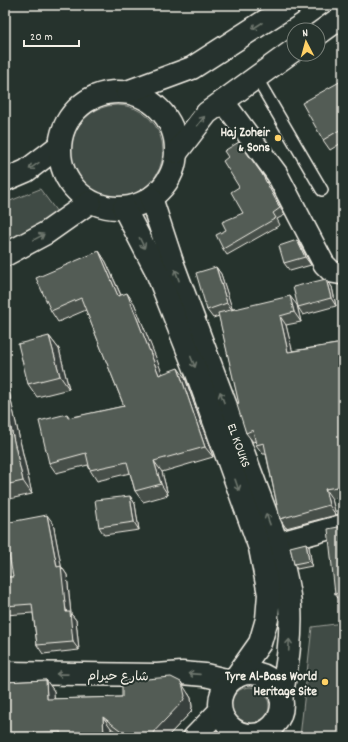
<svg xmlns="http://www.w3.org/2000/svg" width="348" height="742" viewBox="0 0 348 742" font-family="Dekko,'Playpen Sans Arabic',sans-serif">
<rect width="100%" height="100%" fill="#26332d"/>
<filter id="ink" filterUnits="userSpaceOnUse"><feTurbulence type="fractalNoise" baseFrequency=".025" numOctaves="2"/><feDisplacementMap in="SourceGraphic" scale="8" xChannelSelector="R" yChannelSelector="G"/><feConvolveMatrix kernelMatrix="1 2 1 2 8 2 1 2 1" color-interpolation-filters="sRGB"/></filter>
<g filter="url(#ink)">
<!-- green -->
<g fill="#414b45" stroke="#9a9e96">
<circle cx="117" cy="151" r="46"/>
<polygon points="40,189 60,216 5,245 5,203"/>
<polygon points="343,623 343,737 300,737 312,627"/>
<circle cx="250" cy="706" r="19"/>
</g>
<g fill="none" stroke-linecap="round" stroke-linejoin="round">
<defs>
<polyline id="service" points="256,77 322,190"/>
<g id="minor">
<polyline points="223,101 277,174 324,264 332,272 343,274"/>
<polyline points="260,548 343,525"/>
<polyline points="194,737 220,710"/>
</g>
<g id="tertiary">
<polyline points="5,180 26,171 59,146"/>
<polyline points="5,673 157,675 182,673 205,675 230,681"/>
</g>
<g id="secondary">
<polyline points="318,34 343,16"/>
<circle cx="118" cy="150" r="58"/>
<polyline points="127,92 192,68 290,5"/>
<polyline points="177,152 207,113 294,50"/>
<path d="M151,198L172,262L277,543C282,563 289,584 290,606C292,637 287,667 281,698"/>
<polyline points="124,208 156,270 198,376 260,548 269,594 267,619 260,643 236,677"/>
<polyline points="5,255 46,233 90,202"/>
<circle cx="251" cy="704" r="31"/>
</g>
</defs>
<!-- service casing -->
<use href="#service" stroke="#f4f1e8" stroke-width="14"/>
<!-- minor casing -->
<use href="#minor" stroke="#f4f1e8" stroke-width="24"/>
<!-- tertiary casing -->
<use href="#tertiary" stroke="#f4f1e8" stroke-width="25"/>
<!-- secondary casing -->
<use href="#secondary" stroke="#f4f1e8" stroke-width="25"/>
<!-- service -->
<use href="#service" stroke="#26332d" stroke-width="11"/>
<!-- minor -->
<use href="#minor" stroke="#26332d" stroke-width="21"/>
<!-- tertiary -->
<use href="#tertiary" stroke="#26332d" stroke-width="22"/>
<!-- secondary -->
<use href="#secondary" stroke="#26332d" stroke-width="22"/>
</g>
<!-- wall -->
<g fill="#474f49" stroke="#f4f1e8">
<polygon points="343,80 343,142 330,150 323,140"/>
<polygon points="267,180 285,215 277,219 280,225 227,255 223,249 226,230 243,213"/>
<polygon points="297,240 302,248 311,265 290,271 284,263"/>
<polygon points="99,251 106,262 121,295 134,303 162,374 185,378 213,457 162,472 168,495 143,502 135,491 130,473 97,481 90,470 88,465 56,473 49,463 67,414 70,418 124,406 86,310 58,322 51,311"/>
<polygon points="216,267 221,274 232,309 297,305 301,322 286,325 292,351 343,343 343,497 332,499 336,515 286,528 280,519 266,454 263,454 256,445 256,441 253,442 246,433 219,316 213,318 207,310"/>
<polygon points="326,279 332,287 336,306 303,315 298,307"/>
<polygon points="49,336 59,349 69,389 37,397 28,384"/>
<polygon points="5,374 32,494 5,500"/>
<polygon points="130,496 135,504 139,530 104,535 99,527"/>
<polygon points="53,523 61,566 67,575 71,614 76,620 79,650 43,654 37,645 33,613 5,615 5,577 13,577"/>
<polygon points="343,526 343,605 335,594"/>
<polygon points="306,543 309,547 312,566 297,569 294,564"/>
<polygon points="46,680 54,691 54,699 122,697 188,693 191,698 192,707 191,712 167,737 123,737 111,728 111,737 5,737 5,682"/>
</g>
<!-- shaded-wall -->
<g fill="#39403c" stroke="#f4f1e8">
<polygon points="262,174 267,180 285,215 280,208"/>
<polygon points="297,240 302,248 311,265 305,257"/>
<polygon points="99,251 106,262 126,307 118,296"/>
<polygon points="216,267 221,274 233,311 227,303"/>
<polygon points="326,279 332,287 336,306 331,298"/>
<polygon points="127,293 134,303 167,385 159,375"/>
<polygon points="290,296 297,305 301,322 294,312"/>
<polygon points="280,316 286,325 295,361 288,352"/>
<polygon points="49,336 59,349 69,389 60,376"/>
<polygon points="178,368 185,378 213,457 205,447"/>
<polygon points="5,374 32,494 23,481 5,402"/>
<polygon points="154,461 162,472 168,495 161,484"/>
<polygon points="325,489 332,499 336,515 329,505"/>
<polygon points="130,496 135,504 139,530 134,522"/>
<polygon points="47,515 53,523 62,570 61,566 67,575 71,614 76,620 79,650 73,642 57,567"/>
<polygon points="306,543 309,547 312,566 309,561"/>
<polygon points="46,680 54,691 55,710 47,699"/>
<polygon points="181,682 191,698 192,707 191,712 167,737 149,737"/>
<polygon points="103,717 111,728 111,737 104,737"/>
</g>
<!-- building -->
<g fill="#525c55" stroke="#f4f1e8">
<polygon points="343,80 343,128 323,140 302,103"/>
<polygon points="239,142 262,174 280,208 273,213 276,218 223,249 216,235 226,230 222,222 243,213 231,192 239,187 223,161 228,157 224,151"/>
<polygon points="297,240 305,257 284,263 279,246"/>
<polygon points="99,251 118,296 127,293 159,375 178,368 205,447 154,461 161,484 135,491 127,462 90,470 86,453 49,463 39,421 67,414 68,418 124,406 81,298 51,311 36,278"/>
<polygon points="216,267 227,303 207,310 196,273"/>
<polygon points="326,279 331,298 298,307 293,287"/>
<polygon points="290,296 294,312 280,316 288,352 343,343 343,486 325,489 329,505 280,519 264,443 256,445 253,430 246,433 237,405 239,404 218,313"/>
<polygon points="49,336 60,376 28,384 18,344"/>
<polygon points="5,402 23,481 5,485"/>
<polygon points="130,496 134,522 99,527 95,500"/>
<polygon points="47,515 57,567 61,566 66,612 70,612 73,642 37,645 32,604 5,606 5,577 13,577 5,532 5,523"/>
<polygon points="343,526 343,593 335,594 328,529"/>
<polygon points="306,543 309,561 294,564 290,547"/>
<polygon points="171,677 181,682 183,687 185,696 183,701 149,737 129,737 103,717 104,737 61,737 61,732 5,733 5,682 46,680 47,699 122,697 122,681"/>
</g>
<!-- one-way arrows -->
<defs><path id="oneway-shaft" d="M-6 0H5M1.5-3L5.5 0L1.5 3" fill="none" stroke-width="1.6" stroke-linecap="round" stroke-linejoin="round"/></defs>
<g stroke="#6e766e">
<use href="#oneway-shaft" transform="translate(257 26) rotate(147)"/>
<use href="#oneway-shaft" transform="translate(201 121) rotate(-52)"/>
<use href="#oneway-shaft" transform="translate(34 166) rotate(146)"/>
<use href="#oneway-shaft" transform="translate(39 237) rotate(-29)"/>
<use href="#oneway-shaft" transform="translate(142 243) rotate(64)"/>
<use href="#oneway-shaft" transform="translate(177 275) rotate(-110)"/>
<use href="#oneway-shaft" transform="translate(193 362) rotate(68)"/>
<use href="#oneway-shaft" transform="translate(222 397) rotate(-110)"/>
<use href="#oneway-shaft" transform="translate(237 485) rotate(71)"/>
<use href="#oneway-shaft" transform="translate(268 519) rotate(-110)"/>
<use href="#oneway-shaft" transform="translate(289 645) rotate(-87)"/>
<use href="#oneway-shaft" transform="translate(62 674) rotate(-179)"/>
<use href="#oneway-shaft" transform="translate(194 674) rotate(-176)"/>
</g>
</g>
<!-- markers -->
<g fill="#ffd166" stroke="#26332d" stroke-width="1.5">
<circle cx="278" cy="138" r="4"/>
<circle cx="325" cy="682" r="4"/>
</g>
<g text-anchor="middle" stroke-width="4" stroke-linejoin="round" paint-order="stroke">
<!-- poi labels -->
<g font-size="13" font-weight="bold" fill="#f4f1e8" stroke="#26332d" text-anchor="end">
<text x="270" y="136">Haj Zoheir<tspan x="270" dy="15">&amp; Sons</tspan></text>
<text x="317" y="680">Tyre Al-Bass World<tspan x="317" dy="15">Heritage Site</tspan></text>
</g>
<!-- street labels -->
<g font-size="13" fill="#f4f1e8" stroke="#26332d">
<text transform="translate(240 445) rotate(70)" y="5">EL KOUKS</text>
<text transform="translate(118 675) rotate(1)" y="5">شارع حيرام</text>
</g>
</g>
<!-- margin -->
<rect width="348" height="742" fill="none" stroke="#26332d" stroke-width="20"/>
<rect x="10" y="10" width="328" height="722" fill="none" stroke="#f4f1e8" stroke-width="1.5" filter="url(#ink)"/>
<!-- north arrow -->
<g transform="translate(306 42) rotate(354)"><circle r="19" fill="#26332d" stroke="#787f78"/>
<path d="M0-3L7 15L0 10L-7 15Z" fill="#ffd166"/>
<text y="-6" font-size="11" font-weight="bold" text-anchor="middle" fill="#f4f1e8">N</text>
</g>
<!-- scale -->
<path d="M24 40v6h55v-6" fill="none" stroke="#f4f1e8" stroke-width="2"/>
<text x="30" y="40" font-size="12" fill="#f4f1e8" stroke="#26332d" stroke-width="3" paint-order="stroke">20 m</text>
</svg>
